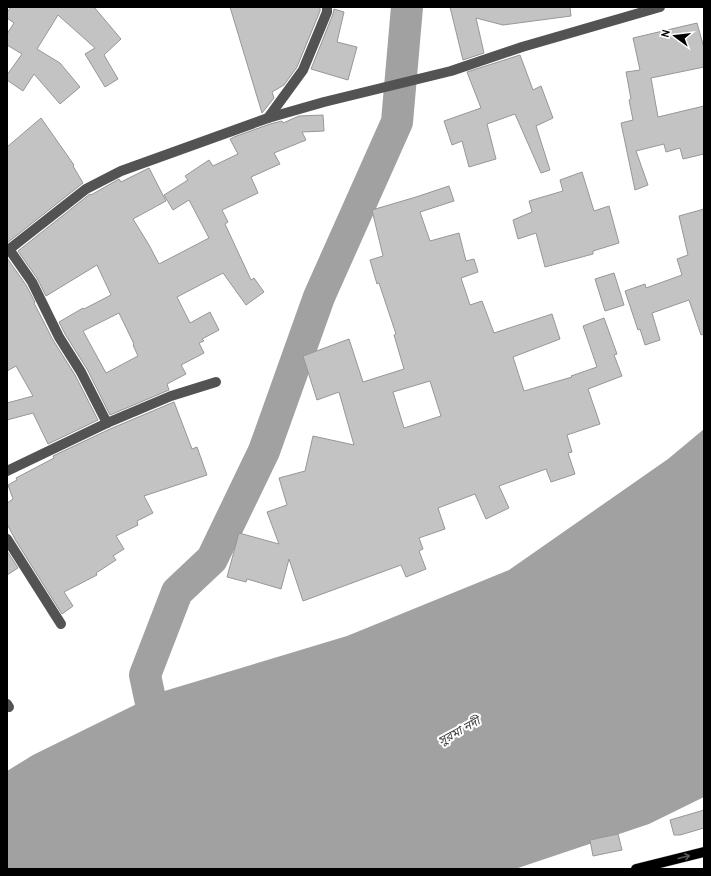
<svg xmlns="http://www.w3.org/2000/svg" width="711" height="876" viewBox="0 0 711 876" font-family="'PT Sans','Noto Sans Bengali',sans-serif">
<rect width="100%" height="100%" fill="#fff"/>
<!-- water -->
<polygon fill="#a1a1a1" points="704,429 704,797 649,824 515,869 7,869 7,771 33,755 161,692 347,636 509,570 668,459"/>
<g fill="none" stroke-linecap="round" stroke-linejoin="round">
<!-- river -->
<polyline stroke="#a1a1a1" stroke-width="32" points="159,741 145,675 177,592 212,559 264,451 319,297 397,122 407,7"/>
</g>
<!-- building -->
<g fill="#c3c3c3" stroke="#979797" fill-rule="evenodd">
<polygon points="11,7 94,7 121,39 104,55 118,79 105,87 85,54 95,48 58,15 37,49 60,63 80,87 60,104 34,74 23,91 7,80 7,75 22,54 7,45 7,34 14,23 7,18 7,12"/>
<polygon points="230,7 320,7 320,11 297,67 284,85 272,92 274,98 262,113"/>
<polygon points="450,7 570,7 571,16 503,25 476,18 484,53 463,60"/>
<polygon points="334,9 344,12 337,42 357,47 348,80 311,69 333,14"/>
<polygon points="697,23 704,48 704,67 651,78 658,117 704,106 704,154 683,159 680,148 666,152 664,144 636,151 648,185 635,190 621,123 633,120 629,100 631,99 626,72 640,70 633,38"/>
<polygon points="520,55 533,90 541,86 553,118 536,126 550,170 541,173 515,114 487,124 496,159 469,167 462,141 452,145 444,121 481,108 467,72"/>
<path d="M323,115L324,131L302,132L306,140L274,153L280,164L251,177L258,193L222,210L228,222L225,224L251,280L254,278L264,292L246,305L223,273L177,297L190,323L210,312L219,330L202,339L204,341L199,343L204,353L181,365L186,374L167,384L169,390L110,415L87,369L65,334L59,322L83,308L84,309L111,295L97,265L46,296L37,278L18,251L90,194L91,195L119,179L121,182L149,168L166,201L133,219L149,245L159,264L209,238L189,200L173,210L164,195L188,180L185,176L209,160L213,166L238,154L230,139L234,137L270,124L282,121L283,123L299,116ZM119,313L134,344L133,345L138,356L106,373L83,331Z"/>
<polygon points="41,118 74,165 73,166 83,183 7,243 7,147"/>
<polygon points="582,172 594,211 609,206 619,243 593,251 593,254 545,267 536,233 518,239 513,220 532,212 529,201 563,191 560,180"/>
<path d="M449,186L454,201L420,212L430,241L459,233L466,261L474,259L478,272L461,278L470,305L482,301L494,333L552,314L560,339L513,357L524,391L572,377L571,376L597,367L583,326L604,318L617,354L614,355L622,376L588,389L600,424L567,435L572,452L568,453L575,474L551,482L546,469L499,486L509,508L486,519L475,494L438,508L445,529L419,538L423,549L419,551L426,569L406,577L401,565L303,601L289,559L281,589L247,579L246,582L227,577L239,533L279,544L267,512L287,505L279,478L305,471L313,436L354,445L339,392L317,400L303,356L349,339L363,382L404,369L394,335L396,334L379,283L377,284L370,260L383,256L372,210L416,197ZM430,381L441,416L404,428L393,392Z"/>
<polygon points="704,209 704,334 701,335 689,300 652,313 660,340 645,345 640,329 638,330 625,291 645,284 646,288 682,275 677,259 688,255 679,216"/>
<polygon points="7,258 26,285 35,302 34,303 53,340 75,375 98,420 48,444 33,413 7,420 7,403 33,396 16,366 7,371"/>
<polygon points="614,273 624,305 605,311 595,279"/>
<polygon points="174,402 192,449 197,447 207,475 144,496 153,513 137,521 138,525 116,536 124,549 113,556 116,560 96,573 97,575 64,592 73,606 62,614 16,541 7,524 7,503 13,499 8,485 17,480 16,478 54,458 53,456 110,429"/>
<polygon points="7,551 18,568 7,575"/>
<polygon points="704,810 704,828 680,835 674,835 670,820"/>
<polygon points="618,834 622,850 593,856 590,840"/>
</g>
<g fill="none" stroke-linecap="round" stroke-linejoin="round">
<defs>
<polyline id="major" points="636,869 704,852"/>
</defs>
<!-- major casing -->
<use href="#major" stroke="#dbdbdb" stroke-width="11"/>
<!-- minor -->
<g stroke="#535353" stroke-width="10">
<polyline points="268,118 303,70 327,12 327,7"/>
<polyline points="9,249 32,282 59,337 81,372 107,423"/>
<polyline points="7,251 86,189 121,171 268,118 324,102 451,71 522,47 660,7"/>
<polyline points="7,471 107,423 171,396 216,382"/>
<polyline points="7,539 61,624"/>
<polyline points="7,704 9,707"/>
</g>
<!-- major -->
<use href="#major" stroke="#000" stroke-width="10"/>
</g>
<!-- one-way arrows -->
<defs><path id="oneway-shaft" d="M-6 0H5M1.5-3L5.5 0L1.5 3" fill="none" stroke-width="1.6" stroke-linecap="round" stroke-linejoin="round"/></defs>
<use stroke="#595959" href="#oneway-shaft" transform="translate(684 857) rotate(-14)"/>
<g text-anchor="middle" stroke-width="4" stroke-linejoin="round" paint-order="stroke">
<!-- water labels -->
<g font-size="12" font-style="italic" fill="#424242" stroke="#fff">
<text transform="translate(459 731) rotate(-29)" y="4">সুরমা নদী</text>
</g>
</g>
<!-- border -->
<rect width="711" height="876" fill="none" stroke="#000000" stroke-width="16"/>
<!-- north arrow -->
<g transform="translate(675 36) rotate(285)" stroke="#ffffff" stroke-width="3" paint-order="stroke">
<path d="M0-3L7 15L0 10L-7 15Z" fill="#000000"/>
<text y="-6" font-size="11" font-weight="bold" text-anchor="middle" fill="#000000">N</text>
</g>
</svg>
